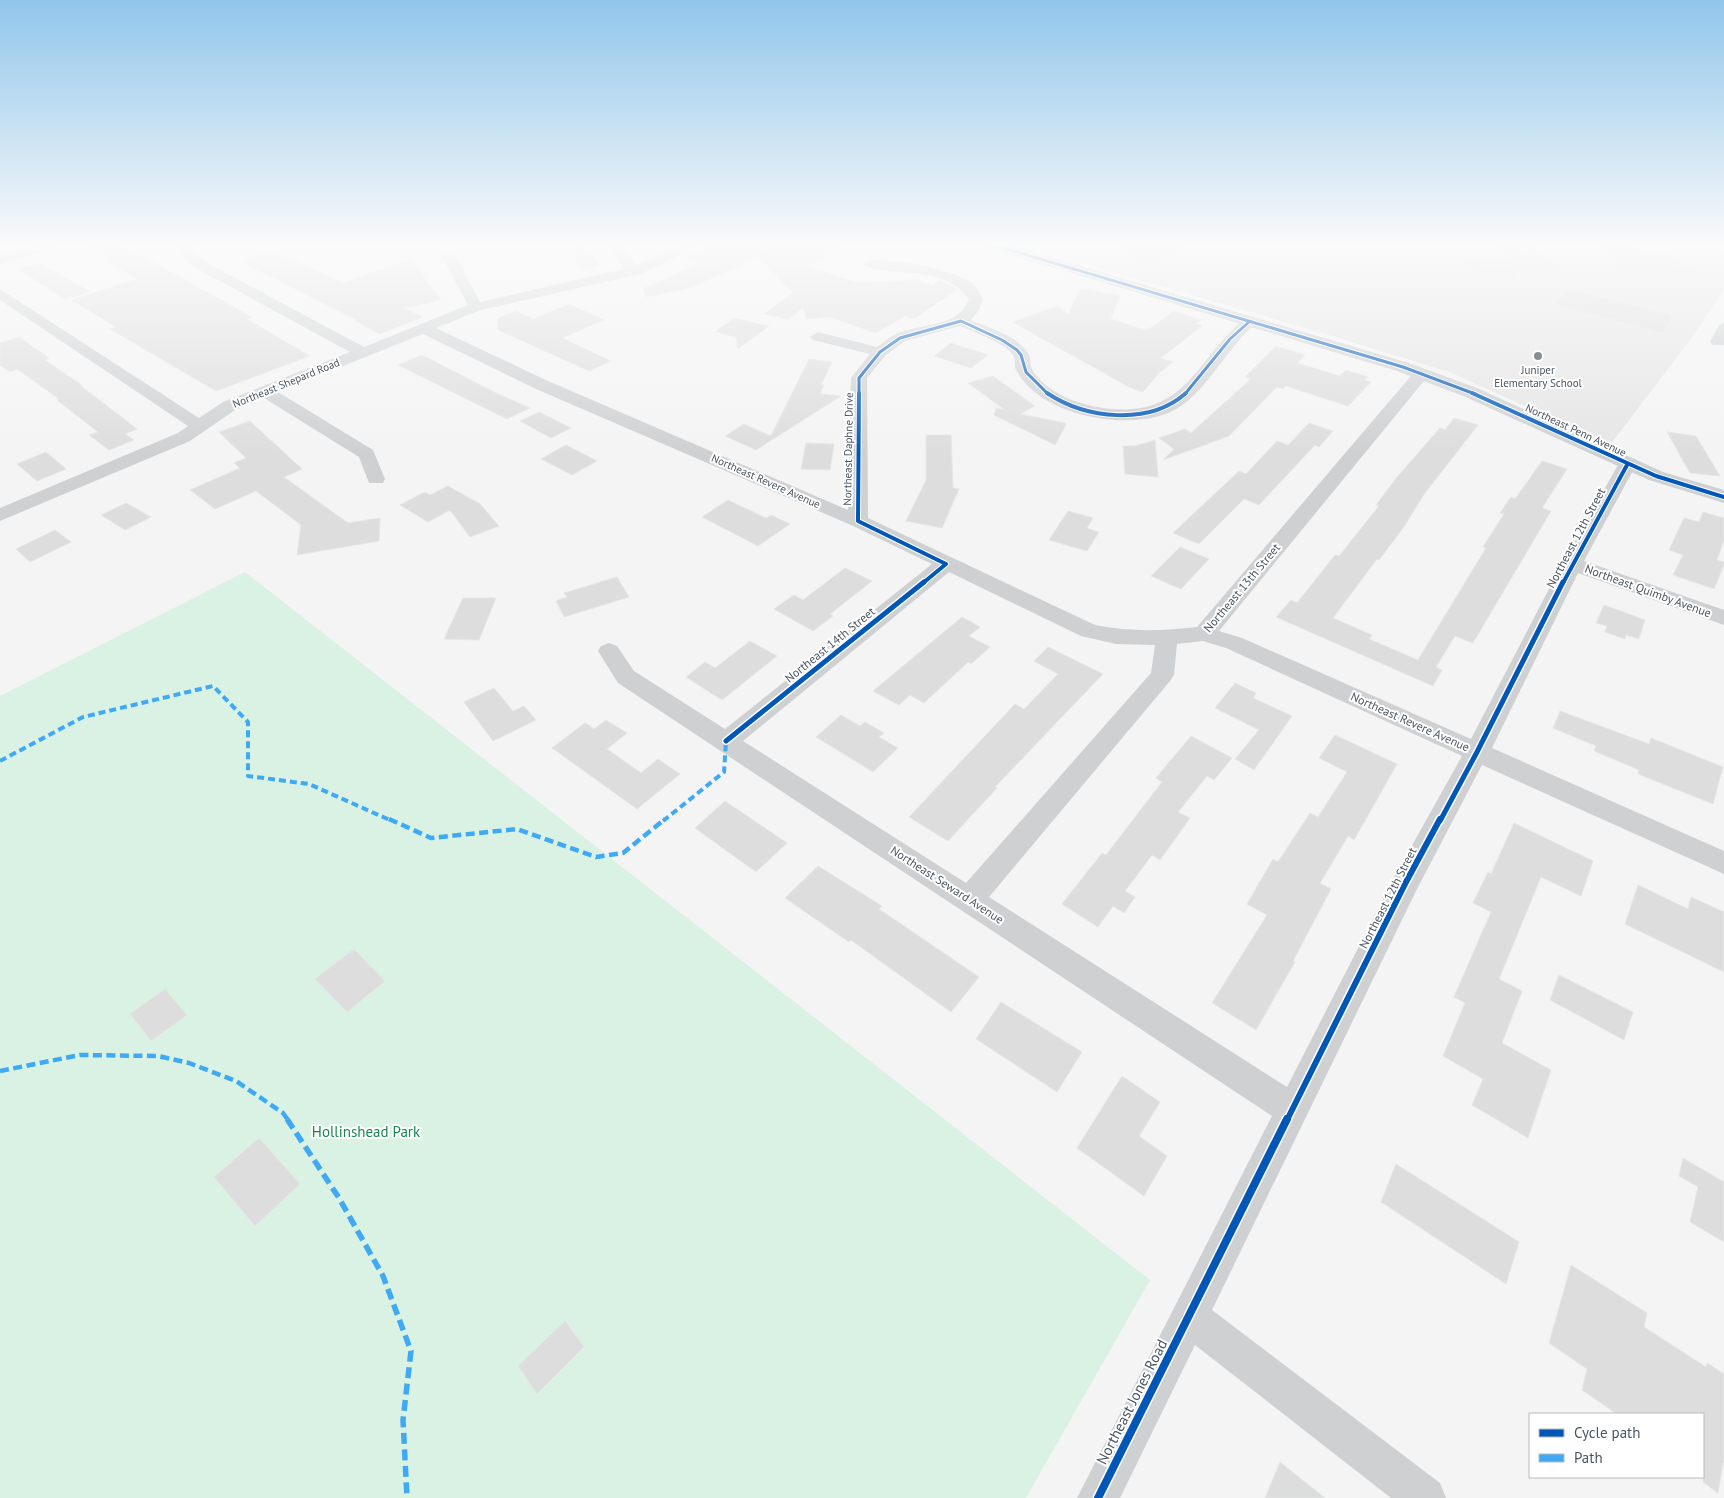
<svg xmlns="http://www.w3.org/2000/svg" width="1724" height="1498" viewBox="0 0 1724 1498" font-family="'PT Sans',sans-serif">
<rect width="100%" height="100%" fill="#f4f4f4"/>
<!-- education -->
<polygon fill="#e6e5e6" points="1017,244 1724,244 1724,290 1690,340 1610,445 1452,373 1339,338"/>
<!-- green -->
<polygon fill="#d9f2e3" points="245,572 1150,1280 1026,1498 0,1498 0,696"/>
<!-- building -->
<g fill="#ddddde" stroke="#e5e6e7">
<polygon points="77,244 121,244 252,317 247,319 310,356 216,391 110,329 116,327 72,300 137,279"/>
<polygon points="567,244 586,244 599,265 580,269"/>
<polygon points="706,244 852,244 807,266 858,283 917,280 932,285 939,280 957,289 914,319 905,316 876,333 830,317 806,319 803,308 788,319 764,314 793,293 758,257 690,288 646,297 643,289 698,264 683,256"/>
<polygon points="1112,244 1188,244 1189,254 1139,263"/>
<polygon points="1492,244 1536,244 1562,269 1518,268 1516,278 1480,277 1463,258 1507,259"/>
<polygon points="1596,245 1638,246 1641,249 1668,250 1696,273 1625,271"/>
<polygon points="271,249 343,283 410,259 441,300 405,308 423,317 380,334 355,321 357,320 243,263 250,260 245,258"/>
<polygon points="40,263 90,292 65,299 18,269"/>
<polygon points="1080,289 1120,295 1111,319 1141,329 1149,329 1174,311 1201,320 1195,324 1202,326 1161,358 1173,362 1159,373 1143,392 1131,388 1012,322 1058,306 1068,315"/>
<polygon points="1567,289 1587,294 1673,315 1663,333 1555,305"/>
<polygon points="569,304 604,320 562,338 611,361 589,371 498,330 498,318 516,311 533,319"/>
<polygon points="733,318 769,326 738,349 736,337 715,332"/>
<polygon points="19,337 49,358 45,360 83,386 81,386 137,429 125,434 134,440 109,450 89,435 98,432 57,400 59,399 17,369 10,372 0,365 0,343"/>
<polygon points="951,343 988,355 971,368 934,356"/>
<polygon points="1276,346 1305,355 1297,363 1340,376 1346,370 1368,377 1364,380 1371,382 1348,406 1286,386 1283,389 1277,387 1229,436 1163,460 1174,449 1159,438 1185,429 1191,433 1251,379 1245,377"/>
<polygon points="422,355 496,393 530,408 507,419 398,365"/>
<polygon points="809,359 832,362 821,385 824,385 820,394 841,396 756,450 725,436 744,424 771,436"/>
<polygon points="993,376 1035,406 1020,414 1065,423 1066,425 1055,445 994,415 996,408 1005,410 968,383"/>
<polygon points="539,412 571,428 551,438 520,421"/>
<polygon points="1454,418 1478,425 1425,493 1403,528 1379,560 1377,559 1333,618 1372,635 1369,639 1418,660 1486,548 1483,547 1504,514 1500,513 1511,497 1515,499 1542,461 1567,469 1542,508 1551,511 1473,643 1455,636 1436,667 1442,670 1433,686 1276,617 1291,600 1297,603 1335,555 1339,556 1379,506 1376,505 1398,476 1440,428 1445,430"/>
<polygon points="250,421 302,469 284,477 348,523 380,518 379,541 297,555 301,525 256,491 215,509 190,490 240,468 234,463 246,458 219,432"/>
<polygon points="1309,423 1333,431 1319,447 1315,445 1259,505 1244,499 1199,544 1173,533 1239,471 1246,474 1277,441 1288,445"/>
<polygon points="1667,432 1696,436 1720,476 1690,473"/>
<polygon points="926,435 951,435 953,488 959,489 942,528 906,521 926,480"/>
<polygon points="1155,440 1158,477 1125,474 1123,446 1135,446"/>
<polygon points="806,443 834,444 830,470 801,469"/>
<polygon points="566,445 597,461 572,475 541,459"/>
<polygon points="46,452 66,469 37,481 17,464"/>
<polygon points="448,486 480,504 499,526 470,537 450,510 428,522 400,505 425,492 430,495"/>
<polygon points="728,500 766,518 771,515 790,524 758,546 702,517"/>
<polygon points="126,503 151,517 125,530 101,515"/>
<polygon points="1068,511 1093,518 1087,528 1099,532 1087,551 1049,540"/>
<polygon points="1703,512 1724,518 1724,540 1717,560 1724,562 1724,565 1714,589 1673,575 1683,555 1669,550 1684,518 1699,522"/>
<polygon points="55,530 71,542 30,562 16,549"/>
<polygon points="1180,547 1209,559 1181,589 1151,576"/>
<polygon points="845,568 872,581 830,614 833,616 813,631 774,609 794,595 803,600"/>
<polygon points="617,577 629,597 564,617 556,601 567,597 564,593"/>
<polygon points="463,598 496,598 479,640 444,639"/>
<polygon points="1604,605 1645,620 1639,639 1626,635 1625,639 1605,632 1607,626 1596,623"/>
<polygon points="962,617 980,627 969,636 990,647 971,664 968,662 924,703 910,695 899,705 873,691"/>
<polygon points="750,641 777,656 722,700 686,677 705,662 715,668"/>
<polygon points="1048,647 1103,674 995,787 997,788 948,841 909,817 1015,704 1024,709 1058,674 1034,661"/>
<polygon points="1235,683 1256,693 1253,698 1292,716 1254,770 1235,759 1259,730 1215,708"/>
<polygon points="494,688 513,711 524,706 536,720 493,741 464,702"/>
<polygon points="1560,711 1649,744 1651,738 1723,767 1713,804 1638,774 1639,770 1594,751 1596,746 1553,728"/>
<polygon points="841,715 860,726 865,722 884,733 879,737 898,748 873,772 816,737"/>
<polygon points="606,720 627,733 607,749 641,773 658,759 680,774 637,809 552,748 585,723 594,729"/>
<polygon points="1335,735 1397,764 1354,840 1348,836 1320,883 1331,889 1293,961 1295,962 1256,1030 1212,1003 1267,915 1247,904 1273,859 1278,862 1310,813 1318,817 1347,772 1319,758"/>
<polygon points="1191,736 1232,758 1214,780 1207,776 1178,812 1190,818 1160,860 1152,855 1125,891 1135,897 1124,913 1113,906 1098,927 1062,904 1102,853 1106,855 1162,782 1156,778"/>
<polygon points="725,801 787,843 756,872 695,828"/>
<polygon points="1514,823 1593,861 1581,896 1541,877 1499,979 1522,991 1502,1043 1551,1070 1528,1138 1472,1105 1483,1079 1443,1056 1465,1003 1454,997 1491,912 1473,903 1488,872 1491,874"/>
<polygon points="818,866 882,906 879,909 979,977 951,1012 851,940 849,942 785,898"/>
<polygon points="1638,885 1688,909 1691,897 1724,912 1724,972 1625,924"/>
<polygon points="354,949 385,981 347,1012 315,979"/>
<polygon points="1559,975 1633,1012 1624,1040 1550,1000"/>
<polygon points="165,989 187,1015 151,1041 130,1014"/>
<polygon points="1001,1002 1082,1052 1057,1092 976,1039"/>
<polygon points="1122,1076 1160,1102 1139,1136 1167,1156 1144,1196 1077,1148"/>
<polygon points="259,1138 300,1184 255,1226 214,1177"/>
<polygon points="1683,1158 1724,1182 1724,1242 1690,1222 1698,1187 1679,1176"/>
<polygon points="1396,1164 1519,1242 1506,1284 1381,1202"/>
<polygon points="1571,1265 1647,1313 1644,1327 1706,1367 1707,1363 1724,1374 1724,1458 1718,1493 1703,1482 1703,1414 1617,1414 1582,1390 1587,1369 1549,1343"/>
<polygon points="565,1321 584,1347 537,1394 518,1366"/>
<polygon points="1280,1462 1325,1498 1265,1498"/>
</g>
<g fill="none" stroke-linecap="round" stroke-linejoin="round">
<!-- minor -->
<g fill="#ced0d2" fill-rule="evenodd">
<polygon points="40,244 62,244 60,247 0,264 0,256"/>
<path d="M175,244H189L198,256L215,267L364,347L468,305L441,255L443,252H453L480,302L624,269L608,244H622L636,265L685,244H704L640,274L481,310L436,328L548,381L848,510L851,378L870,354L813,340L810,337L818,332L877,347C883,343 888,338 894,335C919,322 957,330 969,299C946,262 875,278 864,264L866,261C888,256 953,269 972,283C977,287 980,294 983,299L979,310L971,320C989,328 1019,336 1029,355C1031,359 1030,365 1032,369C1035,375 1042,382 1047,386C1065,400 1089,407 1111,409C1188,415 1195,360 1245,318H1255L1258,321L1255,324C1228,348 1210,384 1184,404C1147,432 1071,421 1036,393C1029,388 1020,378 1016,370C1014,366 1016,360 1013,355C1006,343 973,332 960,326L905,341L886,355L867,378L868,518L1095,625C1129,632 1163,631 1197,627L1416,370H1428L1430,373L1428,376L1219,631L1242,638L1471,739L1562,564L1618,465L1620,461H1634L1636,465L1584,561L1724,610V625L1578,573L1492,748L1724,851V874L1482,765L1417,889L1212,1310L1440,1483L1446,1498H1391L1195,1345L1120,1498H1077L1272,1116L618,683L598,651L601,646L609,643L617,646L634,671L725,729L932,564L851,525L536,389L423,334L278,392L373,450L385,479L383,483H369L359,457L264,398L235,410L190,441L0,521V508L178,433L188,426L0,300V289L199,418L223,402L350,352L205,273L188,262ZM949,572L1081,636L1116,644L1155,645L1151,673L966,883L743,741ZM1203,641L1226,648L1462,756L1396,874L1287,1087L989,897L1170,681L1174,675L1177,644Z"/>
<polygon points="1724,323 1724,345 1713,345 1710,342 1719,325"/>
</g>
<!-- secondary -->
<polygon fill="#ced0d4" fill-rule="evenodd" points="983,244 1006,244 1409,363 1477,388 1663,472 1724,490 1724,503 1649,480 1463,396 1397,371 985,247"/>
<!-- quiet-far2 -->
<g stroke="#3fa9f5" stroke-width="4" stroke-dasharray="7 4" stroke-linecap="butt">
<polyline points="0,761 83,717 213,686 248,722 248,776 309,784 392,821"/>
<polyline points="663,821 724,772 726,741"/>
</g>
<!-- quiet-far1 -->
<g stroke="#3fa9f5" stroke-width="4.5" stroke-dasharray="9 4.5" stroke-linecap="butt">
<polyline points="389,819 431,838 517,829 596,857 623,853 665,819"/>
<polyline points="0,1071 80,1055 158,1056 189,1063 236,1081 283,1113 288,1120"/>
</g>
<!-- quiet -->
<polyline stroke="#3fa9f5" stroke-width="5.5" stroke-dasharray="11 5.5" stroke-linecap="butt" points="287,1119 339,1198 383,1276 411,1351 403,1420 407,1498"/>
<defs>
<g id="cycleway-far4">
<polyline points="990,244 1403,367 1475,394"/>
<polyline points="859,394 859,378 880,352 900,338 961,321 1002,340 1017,350 1021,355 1026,372 1048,394"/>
<polyline points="1185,394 1230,339 1250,321"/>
</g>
<g id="cycleway-far3">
<polyline points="859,393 858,521 946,564 923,583"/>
<path d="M1047,393C1086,419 1149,426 1186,393"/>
<polyline points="1472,393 1656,476 1724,497"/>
<polyline points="1563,583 1627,465"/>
</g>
<g id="cycleway-far2">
<polyline points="726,741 924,582"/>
<polyline points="1440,821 1477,752 1563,582"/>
</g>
<polyline id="cycleway-far1" points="1287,1120 1406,882 1440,819"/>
<polyline id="cycleway" points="1098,1498 1287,1119"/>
</defs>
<!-- cycleway-far4 casing -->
<use href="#cycleway-far4" stroke="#fff" stroke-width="5"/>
<!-- cycleway-far3 casing -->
<use href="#cycleway-far3" stroke="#fff" stroke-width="6"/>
<!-- cycleway-far2 casing -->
<use href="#cycleway-far2" stroke="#fff" stroke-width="8"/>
<!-- cycleway-far1 casing -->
<use href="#cycleway-far1" stroke="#fff" stroke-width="9"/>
<!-- cycleway casing -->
<use href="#cycleway" stroke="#fff" stroke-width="11"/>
<!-- cycleway-far4 -->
<use href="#cycleway-far4" stroke="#0057b8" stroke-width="3"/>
<!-- cycleway-far3 -->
<use href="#cycleway-far3" stroke="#0057b8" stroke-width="4"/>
<!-- cycleway-far2 -->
<use href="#cycleway-far2" stroke="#0057b8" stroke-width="5"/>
<!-- cycleway-far1 -->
<use href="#cycleway-far1" stroke="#0057b8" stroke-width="6"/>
<!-- cycleway -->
<use href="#cycleway" stroke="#0057b8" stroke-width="8"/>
</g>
<!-- sky -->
<linearGradient id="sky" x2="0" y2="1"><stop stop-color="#91c6eb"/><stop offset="0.54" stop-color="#fafafa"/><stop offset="1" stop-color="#fafafa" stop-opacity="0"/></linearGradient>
<rect width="1724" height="454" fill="url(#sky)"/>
<!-- markers -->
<circle fill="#868d94" stroke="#fff" stroke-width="2" cx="1538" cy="356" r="5"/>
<g text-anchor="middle" stroke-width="4" stroke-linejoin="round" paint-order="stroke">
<!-- far-poi labels -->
<g font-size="11" fill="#4a5661" stroke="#fff">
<text x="1538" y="374">Juniper<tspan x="1538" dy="13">Elementary School</tspan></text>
</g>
<!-- far-street labels -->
<g font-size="11" fill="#4a5661" stroke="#fff">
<text transform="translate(286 383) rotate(-22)" y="4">Northeast Shepard Road</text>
<text transform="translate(1576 430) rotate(25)" y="4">Northeast Penn Avenue</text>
<text transform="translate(848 449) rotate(-89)" y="4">Northeast Daphne Drive</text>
<text transform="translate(766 481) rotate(24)" y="4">Northeast Revere Avenue</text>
</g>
<!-- street labels -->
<g font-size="12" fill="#4a5661" stroke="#fff">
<text transform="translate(1576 538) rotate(-62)" y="4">Northeast 12th Street</text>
<text transform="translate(1242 588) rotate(-50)" y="4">Northeast 13th Street</text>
<text transform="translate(1648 591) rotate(20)" y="4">Northeast Quimby Avenue</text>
<text transform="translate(830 645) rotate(-39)" y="4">Northeast 14th Street</text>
<text transform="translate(1410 722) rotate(24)" y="4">Northeast Revere Avenue</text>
<text transform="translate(947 885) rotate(33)" y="4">Northeast Seward Avenue</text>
<text transform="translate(1388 898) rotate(-63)" y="4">Northeast 12th Street</text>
</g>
<!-- near-park labels -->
<g font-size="15" fill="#17864f" stroke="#fff">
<text x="366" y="1137">Hollinshead Park</text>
</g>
<!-- near-street labels -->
<g font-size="15" fill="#4a5661" stroke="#fff">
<text transform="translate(1132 1402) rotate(-63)" y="5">Northeast Jones Road</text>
</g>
</g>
<!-- legend -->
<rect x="1529" y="1413" width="175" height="65" fill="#ffffff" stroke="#b7bbc0"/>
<rect x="1539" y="1429" width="25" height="8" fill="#0057b8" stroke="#b7bbc0"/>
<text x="1574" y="1438" font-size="15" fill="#4a5661">Cycle path</text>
<rect x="1539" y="1454" width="25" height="8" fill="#3fa9f5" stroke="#b7bbc0"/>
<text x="1574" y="1463" font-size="15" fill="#4a5661">Path</text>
</svg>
